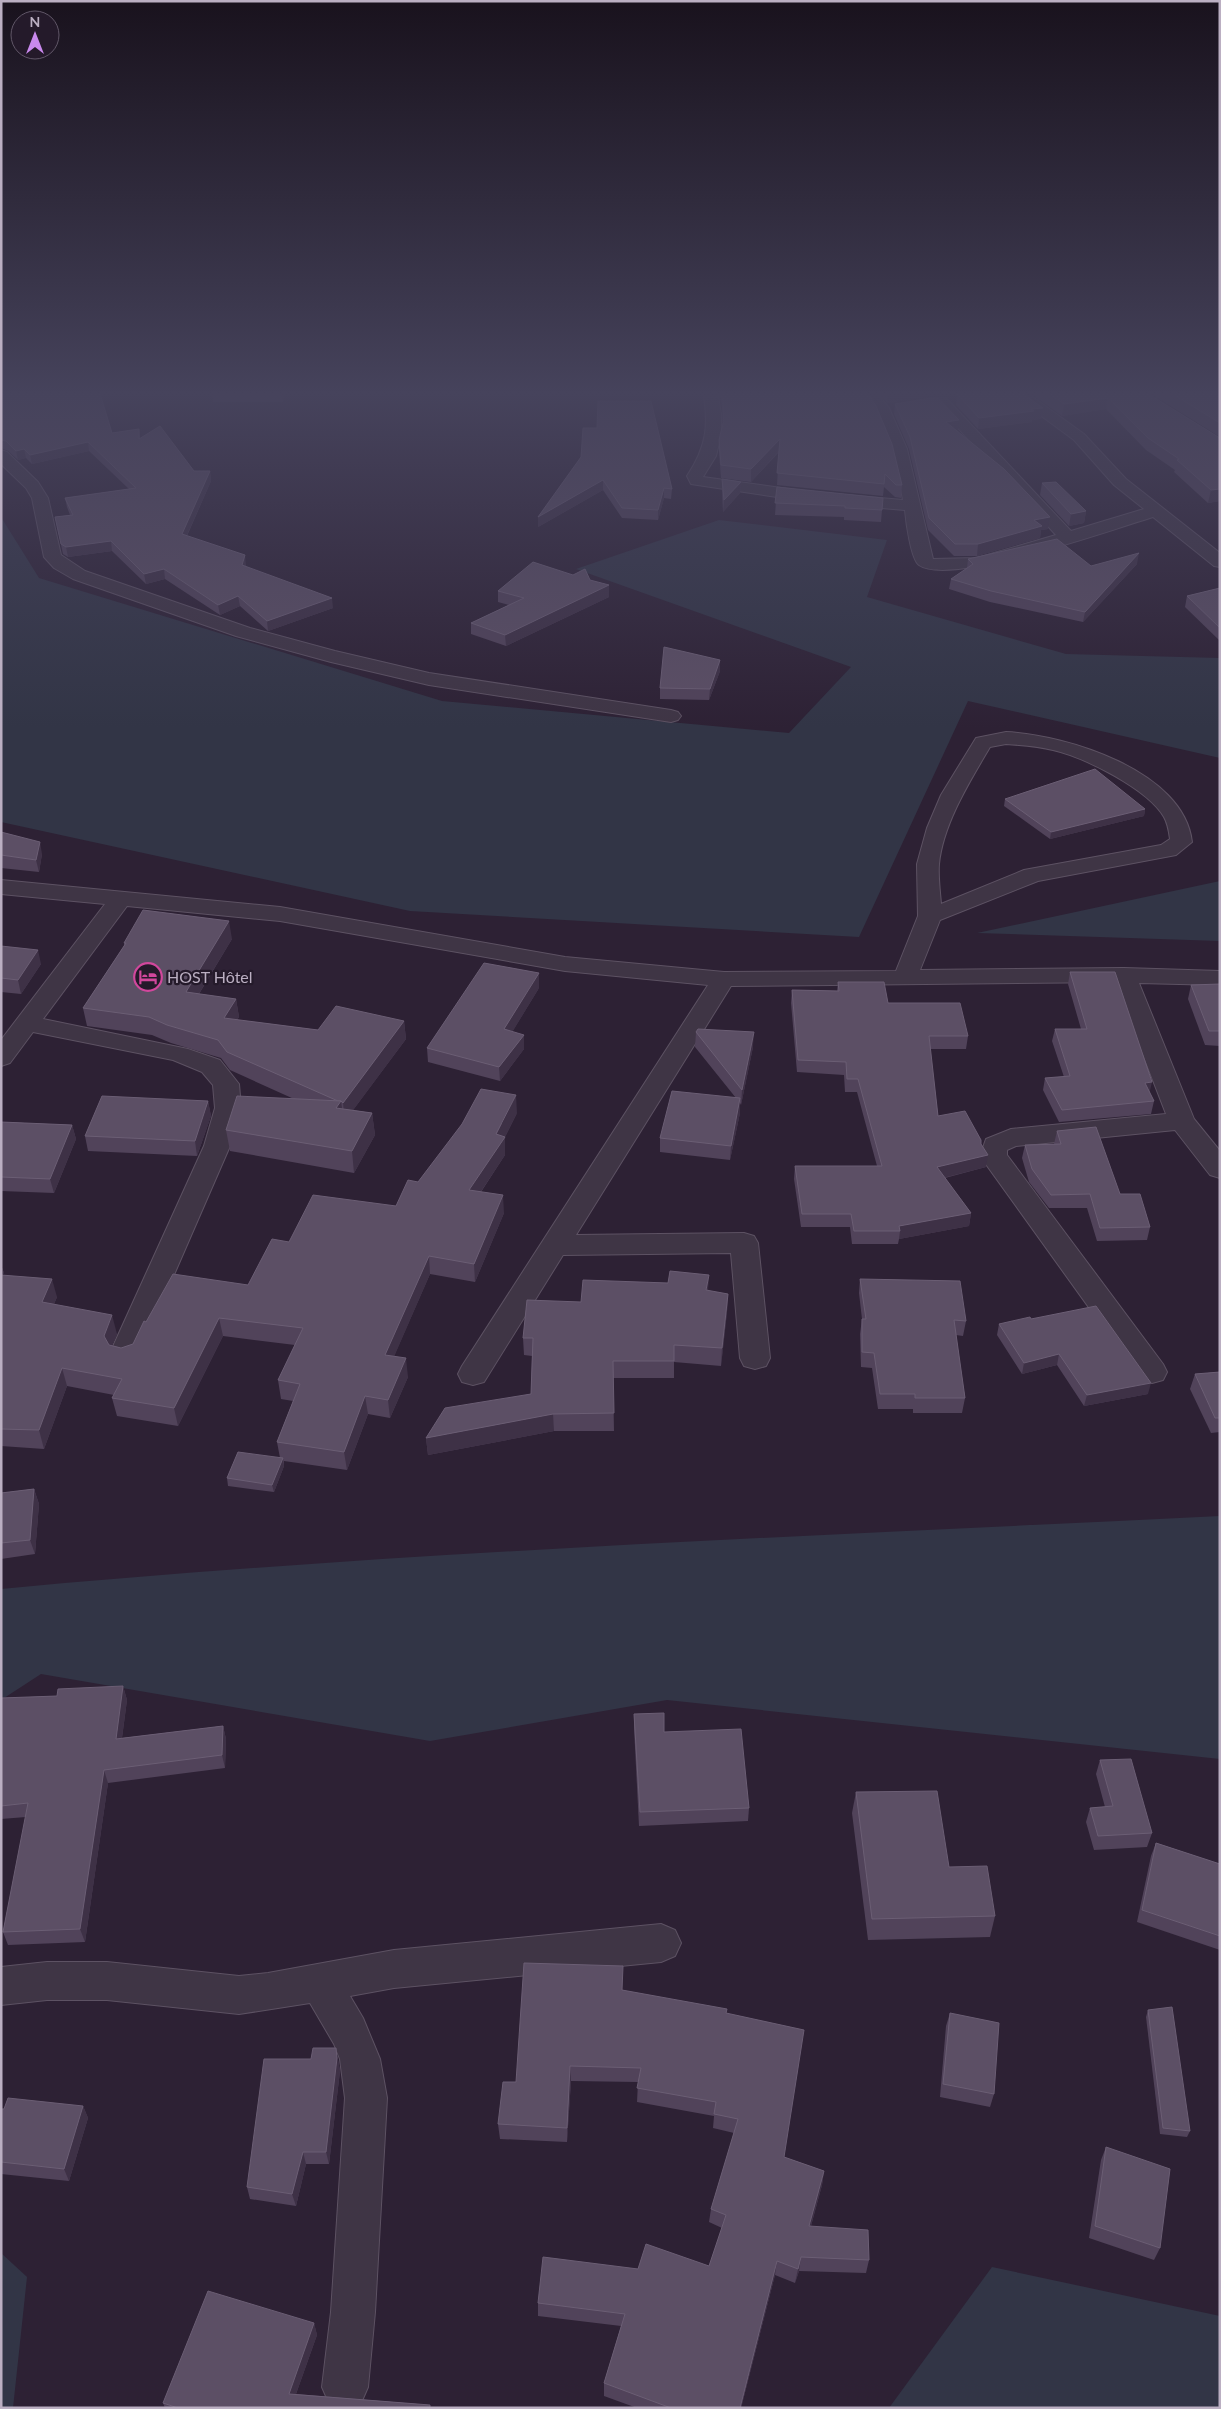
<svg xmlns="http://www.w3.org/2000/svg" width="1221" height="2409" viewBox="0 0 1221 2409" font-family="Lato,sans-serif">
<rect width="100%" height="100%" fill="#2d2134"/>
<!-- green -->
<g fill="#323546">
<polygon points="1,517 39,578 442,701 789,733 851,667 576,569 719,520 887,540 867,597 1066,654 1220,658 1220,758 968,701 859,937 410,911 1,822"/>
<polygon points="1220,881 1220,941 977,933"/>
<path d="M1220,1516V1759L667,1700L430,1741L41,1674L1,1700V1589C406,1551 813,1536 1220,1516Z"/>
<polygon points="1,2253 27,2277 13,2408 1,2408"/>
<polygon points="992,2267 1220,2316 1220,2408 889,2408"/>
</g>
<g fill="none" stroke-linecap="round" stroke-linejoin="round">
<defs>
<g id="minor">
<path d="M703,390H717L721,414V435L716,456L703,477L810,492L903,500C895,455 886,428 860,390H875L889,408L907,449L933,559L977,558L1056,535L936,404L934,401L936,398H946L1071,531L1144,509L1114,485L1074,440L1006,390H1023L1084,434L1126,479L1220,553V567L1214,566L1153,517C1114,529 950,587 919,565C911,559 906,522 905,510L810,502L691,484L687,476C707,446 709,425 703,390Z"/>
<polygon points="1,450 7,452 38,482 48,498 61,555 85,571 250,628 335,651 429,673 671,710 678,712 681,716 678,720 671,722 429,685 331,662 236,636 73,579 54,568 44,557 32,498 26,488 1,464"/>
<path d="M1006,732C1067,735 1184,771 1192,842L1176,855L1038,881L940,920L920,970L1124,968L1220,971V985L1139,983L1194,1119L1220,1151V1178L1210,1175L1175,1130L1016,1146L1007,1150V1155L1163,1364L1167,1372L1163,1380L1152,1383L1141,1380L980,1156L986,1139L1011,1129L1166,1114L1115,982L731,986L576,1235L744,1233L754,1236L758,1243L770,1358L766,1366L755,1369L744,1366L740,1358L731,1253L563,1255L484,1382L473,1385L462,1382L458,1374L462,1366L708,985L565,971L280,921L127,906L43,1019L188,1049L220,1060L239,1084L241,1108L230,1146L140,1353L136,1361L125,1364L114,1361L110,1353L204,1146L215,1108L213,1085L202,1072L173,1060L33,1032L10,1063L1,1066V1040L105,904L1,894V880L280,907L565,957L724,972L896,971L918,916L917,864L927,828L941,795L976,738ZM1006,744C1022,745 1037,746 1053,750C1084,757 1148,789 1164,817C1168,824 1169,832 1170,839L1161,845L1024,870L941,904C940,891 938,877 939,864C943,824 970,781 990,747Z"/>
<path d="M661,1924L675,1930L681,1943L675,1956L661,1962L394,1988L350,1996L363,2018L380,2059L387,2098L375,2312L368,2387L361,2403C349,2408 341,2408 329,2403L322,2387L331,2312L345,2098L340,2059L334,2044L310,2003L239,2014L107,2000H47L1,2005V1967L47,1962H107L239,1976L268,1973L394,1950Z"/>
</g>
</defs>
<!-- minor casing -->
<use href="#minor" stroke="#5d5263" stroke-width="2"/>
<!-- minor -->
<use href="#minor" fill="#3f3545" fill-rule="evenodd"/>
</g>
<!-- wall -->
<g fill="#51435a">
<polygon points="1,390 112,433 139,429 140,438 194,471 210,471 211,481 187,536 246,565 246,567 333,608 268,631 240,606 220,615 165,579 146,584 112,551 68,557 63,554 55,517 70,515 67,507 65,498 129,489 89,451 32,464 26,458 18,460 8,451 1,448"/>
<polygon points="217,390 343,390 343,392 286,392 283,402 213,402 212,393"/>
<polygon points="719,390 866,390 902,485 901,498 895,497 884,487 883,496 777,485 779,452 751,482 721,478 719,452 719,440 723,425 723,414"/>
<polygon points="880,390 966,390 887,403 880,393"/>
<polygon points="1026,390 1142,390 1220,438 1220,501 1208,503 1174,472 1175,470 1146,450 1106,409 1062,416"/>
<polygon points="1145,390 1220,390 1220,437"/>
<polygon points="957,394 1043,408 1041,419 1032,420 1032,422 978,429 956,405"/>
<polygon points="895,404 958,431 1048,529 1041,530 1040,538 977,556 954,556 928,530 909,449 894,414"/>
<polygon points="581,457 672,489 671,499 664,498 658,520 622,518 603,490 538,527"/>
<polygon points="722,479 741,482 740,493 723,512 722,491"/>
<polygon points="1042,483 1086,511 1084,523 1069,526 1040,495"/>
<polygon points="777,487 883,498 881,522 844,520 844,517 775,515"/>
<polygon points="968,559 1091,566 1137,564 1083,622 990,602 949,589 951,579 967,568"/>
<polygon points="590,580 609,597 506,646 471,634 471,623 509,605 498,602 498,591"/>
<polygon points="1220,588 1220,641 1185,607 1187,596"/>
<polygon points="720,660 720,671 709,700 660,699 660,688"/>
<polygon points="1005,799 1145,809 1144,816 1050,839 1004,806"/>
<polygon points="1,832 42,854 39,872 1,868"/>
<polygon points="232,939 199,994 236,999 239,1017 237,1020 318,1030 404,1021 406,1039 353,1110 372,1113 375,1135 354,1173 230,1151 226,1130 294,1099 230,1070 221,1058 171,1043 152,1035 87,1026 83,1008 124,946 124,943"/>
<polygon points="1,946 41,964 21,994 1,992"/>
<polygon points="1070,972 1149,1092 1154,1101 1151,1114 1059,1122 1043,1090 1045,1078 1064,1077 1052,1041 1055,1029 1081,1029 1068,984"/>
<polygon points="838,982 888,1003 968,1036 966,1049 930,1049 938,1116 981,1144 986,1167 945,1178 971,1213 969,1226 899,1239 898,1244 852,1244 850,1227 801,1227 794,1179 795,1166 877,1166 857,1092 845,1092 844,1075 797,1072 791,1003 792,990 837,991"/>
<polygon points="1220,984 1220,1046 1205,1045 1188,999 1191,985"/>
<polygon points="539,988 512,1032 524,1049 500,1081 428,1062 427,1048"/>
<polygon points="696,1032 753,1047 741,1105 740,1103 740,1113 730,1160 660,1152 660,1138 736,1098 695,1047"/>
<polygon points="208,1101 211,1116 197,1156 88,1151 85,1136"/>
<polygon points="517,1113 505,1137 505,1155 481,1192 504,1213 475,1282 430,1274 394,1356 408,1377 390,1418 368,1414 347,1470 284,1461 284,1466 274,1492 228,1486 227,1478 280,1458 277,1442 293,1401 281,1399 278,1380 295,1345 223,1336 178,1426 117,1416 112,1398 114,1395 67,1386 44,1449 1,1446 1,1265 4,1273 2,1275 57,1297 54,1304 117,1334 112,1345 121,1348 133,1344 146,1322 248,1285 289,1242 396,1206 418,1182"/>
<polygon points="1,1122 72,1125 76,1139 54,1193 1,1191"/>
<polygon points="1057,1131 1120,1194 1150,1227 1147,1240 1097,1241 1087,1208 1049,1208 1029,1182 1022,1158 1025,1145 1054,1144"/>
<polygon points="860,1279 966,1321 963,1336 956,1335 965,1398 962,1413 913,1413 913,1409 878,1409 872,1368 861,1367 860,1334 862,1319 859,1293"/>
<polygon points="708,1291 728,1294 727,1312 721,1366 674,1362 674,1378 613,1378 614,1431 554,1431 428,1455 426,1438 531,1394 532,1356 524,1355 523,1338 581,1302"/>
<polygon points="1031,1319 1148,1394 1084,1406 1057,1365 1022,1374 997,1335 999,1324"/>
<polygon points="1220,1372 1220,1432 1211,1433 1190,1389 1195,1374"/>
<polygon points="34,1489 39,1504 35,1554 1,1559 1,1493"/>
<polygon points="123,1686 127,1700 122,1738 223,1726 226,1739 225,1768 108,1783 85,1942 8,1945 3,1932 26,1817 1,1819 1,1698 57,1696"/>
<polygon points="634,1714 664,1732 749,1808 748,1821 639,1826 634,1728"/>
<polygon points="1100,1760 1152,1833 1147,1847 1094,1850 1086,1822 1090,1808 1105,1807 1096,1774"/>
<polygon points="856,1792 949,1867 995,1916 990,1937 868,1940 852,1813"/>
<polygon points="1156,1843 1220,1864 1220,1950 1137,1922 1151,1856"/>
<polygon points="622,1990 726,2013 784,2157 824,2171 822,2185 811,2226 869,2260 866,2273 799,2271 795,2283 775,2275 741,2408 637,2408 604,2396 604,2383 621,2326 538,2316 538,2303 638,2269 709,2266 722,2228 709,2222 711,2209 734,2133 713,2128 714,2116 637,2102 638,2082 571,2081 567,2142 500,2139 498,2124 516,2082"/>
<polygon points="1148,2010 1190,2131 1187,2137 1160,2134 1146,2017"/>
<polygon points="950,2013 994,2094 990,2107 940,2097 946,2026"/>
<polygon points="338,2060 340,2071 329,2164 306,2164 296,2206 250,2199 247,2187"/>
<polygon points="83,2106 88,2118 69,2181 1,2174 1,2109"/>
<polygon points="1106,2147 1160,2248 1154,2260 1089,2238 1101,2160"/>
<polygon points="314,2323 317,2335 296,2394 430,2405 430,2408 165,2408 163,2403"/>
</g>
<!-- shaded-wall -->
<g fill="#3e3146">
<polygon points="283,390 286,390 286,392 283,402 282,393"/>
<polygon points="894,390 966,390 887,403 888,391"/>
<polygon points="1108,398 1106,409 1062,416 1064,404"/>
<polygon points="1043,408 1041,419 1032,420 1032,422 978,429 979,418"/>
<polygon points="959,420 958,431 946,422"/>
<polygon points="780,439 779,451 751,482 751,469"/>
<polygon points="88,442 89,451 32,464 30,455"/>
<polygon points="24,449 26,458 18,460 16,451"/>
<polygon points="210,471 211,481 183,544 182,534"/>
<polygon points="603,480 603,490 538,527 538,517"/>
<polygon points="741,482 740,493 723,512 724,500"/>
<polygon points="664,488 664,498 658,520 658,510"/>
<polygon points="1220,489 1220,501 1208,503 1211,490"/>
<polygon points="1086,511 1084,523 1069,526 1071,514"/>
<polygon points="1050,517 1048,529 1041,530 1040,538 977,556 978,544 1034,520"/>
<polygon points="111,541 112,551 68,557 66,547"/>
<polygon points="1139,553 1137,564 1083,622 1085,612"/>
<polygon points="245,555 246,565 243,575 242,565"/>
<polygon points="164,569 165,579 146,584 144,574"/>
<polygon points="609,585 609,597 506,646 505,635"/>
<polygon points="238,596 240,606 220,615 218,605"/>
<polygon points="332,598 333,608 268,631 267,621"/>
<polygon points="720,660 720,671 709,700 710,689"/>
<polygon points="1145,809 1144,816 1050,839 1051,832"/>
<polygon points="40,842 42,854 39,872 36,860"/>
<polygon points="229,921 232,939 189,1010 186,992"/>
<polygon points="38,950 41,964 21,994 18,980"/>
<polygon points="539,973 539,988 505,1044 504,1029"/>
<polygon points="236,999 239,1017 227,1036 224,1018"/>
<polygon points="404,1021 406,1039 345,1121 343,1103"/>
<polygon points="754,1032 753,1047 741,1105 742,1090"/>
<polygon points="524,1035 524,1049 500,1081 499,1067"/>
<polygon points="1152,1082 1149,1095 1145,1083"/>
<polygon points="516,1095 517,1113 505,1137 505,1155 470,1208 469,1190"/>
<polygon points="740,1098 740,1113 730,1160 731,1146"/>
<polygon points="208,1101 211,1116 197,1156 195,1141"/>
<polygon points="341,1101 344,1122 336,1108"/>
<polygon points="372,1113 375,1135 354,1173 352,1151"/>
<polygon points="72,1125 76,1139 54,1193 50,1179"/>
<polygon points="988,1155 986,1167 935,1180 937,1167"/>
<polygon points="503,1195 504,1213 475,1282 474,1264"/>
<polygon points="971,1213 969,1226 899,1239 900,1231 899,1226"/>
<polygon points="429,1256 430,1274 387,1373 385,1355"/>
<polygon points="1,1265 4,1273 1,1278"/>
<polygon points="709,1275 708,1293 706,1290"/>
<polygon points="52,1279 57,1297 47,1320 42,1302"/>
<polygon points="728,1294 727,1312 721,1366 722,1348"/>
<polygon points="112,1315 117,1334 108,1354 104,1336"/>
<polygon points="219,1318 223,1336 178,1426 174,1408"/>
<polygon points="1059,1354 1057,1365 1022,1374 1024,1363"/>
<polygon points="406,1358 408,1377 390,1418 388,1400"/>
<polygon points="62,1368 67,1386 44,1449 39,1430"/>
<polygon points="1151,1383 1148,1394 1084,1406 1087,1395"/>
<polygon points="365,1396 368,1414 347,1470 344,1452"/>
<polygon points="553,1414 554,1431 428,1455 426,1438"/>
<polygon points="283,1458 284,1466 274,1492 272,1485"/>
<polygon points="34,1489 39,1504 35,1554 30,1540"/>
<polygon points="123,1686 127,1700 120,1752 116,1739"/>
<polygon points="223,1726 226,1739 225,1768 222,1755"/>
<polygon points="104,1770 108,1783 85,1942 80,1929"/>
<polygon points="336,2048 340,2071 329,2164 326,2152"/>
<polygon points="570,2066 571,2081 567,2142 567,2128"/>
<polygon points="83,2106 88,2118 69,2181 64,2169"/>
<polygon points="303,2152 306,2164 296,2206 292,2194"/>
<polygon points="824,2171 822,2185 807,2240 809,2226"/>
<polygon points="801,2257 799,2271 795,2283 798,2269"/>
<polygon points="777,2261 775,2275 741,2408 740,2408"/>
<polygon points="314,2323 317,2335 292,2405 289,2394"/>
</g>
<!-- building -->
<g fill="#5c4f65" stroke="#6b5e74">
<polygon points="1,390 99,390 112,433 139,429 139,439 160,426 194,471 210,471 182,534 245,555 242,565 332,598 267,621 238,596 218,605 164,569 144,574 111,541 66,547 61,544 55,517 73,515 65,498 136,488 88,442 30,455 24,449 16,451 6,441 1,440"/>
<polygon points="217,390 283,390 282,393 212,393"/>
<polygon points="721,390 866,390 876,406 892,444 902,485 896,485 885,474 884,484 777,473 780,439 751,469 721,465 719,440 723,423 723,402"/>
<polygon points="981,390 1018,390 1043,408 1031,409 1034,411 979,418 957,394"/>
<polygon points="1044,390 1142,390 1220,438 1220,489 1211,490 1177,460 1179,459 1148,438 1108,398 1064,404"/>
<polygon points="1166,390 1220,390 1220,423"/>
<polygon points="937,397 959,420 946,422 1004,469 1050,517 1034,520 1042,526 978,544 955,544 929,518 910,437 895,404"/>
<polygon points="598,401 651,401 672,489 664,488 658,510 622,508 603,480 538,517 581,457 583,428 597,428"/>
<polygon points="722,479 741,482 724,500"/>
<polygon points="1056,482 1086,511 1071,514 1042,483"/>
<polygon points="777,487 883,498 882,510 845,508 845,506 775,503"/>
<polygon points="1057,539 1091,566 1139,553 1085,612 991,591 951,579 973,564 968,559"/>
<polygon points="533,562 573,575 585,569 590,580 609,585 505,635 471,623 524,598 498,591"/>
<polygon points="1220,588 1220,628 1187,596"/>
<polygon points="664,647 720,660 710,689 660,688"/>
<polygon points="1095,769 1145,809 1051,832 1005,799"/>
<polygon points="1,832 40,842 36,860 1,855"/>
<polygon points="143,910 229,921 186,992 236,999 224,1018 318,1030 336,1006 404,1021 343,1103 341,1101 338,1101 227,1052 218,1040 167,1025 149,1017 83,1008 126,943 124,943"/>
<polygon points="1,946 38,950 18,980 1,978"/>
<polygon points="484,963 539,973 504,1029 524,1035 499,1067 427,1048"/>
<polygon points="1070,972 1115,972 1152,1082 1145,1083 1154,1101 1062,1110 1045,1078 1070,1076 1055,1029 1087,1029"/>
<polygon points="838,982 884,982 888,1003 960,1003 968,1036 929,1036 938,1116 965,1111 981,1140 981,1144 988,1155 937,1167 971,1213 899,1226 900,1231 854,1231 851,1214 802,1214 795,1166 882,1166 858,1079 847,1079 846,1062 798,1060 792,990 839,991"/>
<polygon points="1220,984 1220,1031 1209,1031 1191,985"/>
<polygon points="698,1029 754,1032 742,1090 696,1032"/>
<polygon points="481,1089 516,1095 496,1134 505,1137 469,1190 503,1195 474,1264 429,1256 385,1355 406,1358 388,1400 365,1396 344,1452 277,1442 300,1384 278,1380 303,1328 219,1318 174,1408 112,1398 122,1379 62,1368 39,1430 1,1429 1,1275 52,1279 42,1302 112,1315 104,1336 109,1345 121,1348 133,1344 144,1321 146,1322 173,1274 248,1285 272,1239 289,1242 313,1195 396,1206 408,1180 418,1182 462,1124"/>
<polygon points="672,1091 740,1098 731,1146 660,1138"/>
<polygon points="102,1096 208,1101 195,1141 85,1136"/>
<polygon points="237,1096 341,1101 336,1108 372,1113 352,1151 226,1130"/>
<polygon points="1,1122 72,1125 50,1179 1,1177"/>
<polygon points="1096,1127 1120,1194 1140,1194 1150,1227 1100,1228 1090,1194 1051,1195 1032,1169 1025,1145 1061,1144 1057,1131"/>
<polygon points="670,1271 709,1275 706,1290 728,1294 722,1348 674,1345 674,1361 613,1361 614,1413 553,1414 426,1438 445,1408 531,1394 533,1338 523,1338 527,1300 581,1302 583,1280 668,1283"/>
<polygon points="860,1279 960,1281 966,1321 954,1320 965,1398 915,1398 915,1394 880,1394 874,1353 862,1352 862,1319 866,1319"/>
<polygon points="1096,1306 1151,1383 1087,1395 1059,1354 1024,1363 999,1324 1030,1317 1031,1319"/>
<polygon points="1220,1372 1220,1418 1215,1418 1195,1374"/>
<polygon points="238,1452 283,1458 272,1485 227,1478"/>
<polygon points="34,1489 30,1540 1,1543 1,1493"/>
<polygon points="123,1686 116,1739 223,1726 222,1755 104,1770 80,1929 3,1932 28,1803 1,1806 1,1698 57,1696 58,1689"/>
<polygon points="664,1713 664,1732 741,1729 749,1808 640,1812 634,1714"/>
<polygon points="1131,1759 1152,1833 1098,1836 1090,1808 1113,1806 1100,1760"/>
<polygon points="937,1791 949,1867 987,1866 995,1916 872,1919 856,1792"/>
<polygon points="1156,1843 1220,1864 1220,1936 1142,1910"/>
<polygon points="524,1963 623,1966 622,1990 727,2009 726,2013 804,2030 784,2157 824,2171 809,2226 868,2230 869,2260 801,2257 798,2269 777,2261 740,2408 671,2408 604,2383 625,2314 538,2303 543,2257 638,2269 646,2244 709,2266 726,2215 711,2209 738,2119 714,2114 716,2102 637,2088 641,2068 570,2066 567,2128 498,2124 503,2082 516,2082"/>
<polygon points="1172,2007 1190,2131 1163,2128 1148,2010"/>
<polygon points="950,2013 999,2023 994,2094 943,2084"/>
<polygon points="313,2048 336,2048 337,2058 326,2152 303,2152 292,2194 247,2187 264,2059 311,2059"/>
<polygon points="8,2098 83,2106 64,2169 1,2162 1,2109 4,2109"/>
<polygon points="1106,2147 1170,2169 1160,2248 1095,2226"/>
<polygon points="208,2291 314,2323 289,2394 430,2405 430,2408 178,2408 163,2403"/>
</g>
<!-- sky -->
<linearGradient id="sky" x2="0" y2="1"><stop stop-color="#19121d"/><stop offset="0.54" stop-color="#46435c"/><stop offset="1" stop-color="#46435c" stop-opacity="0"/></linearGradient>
<rect width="1221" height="728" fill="url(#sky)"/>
<!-- icons -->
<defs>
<symbol id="hotel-ring" viewBox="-11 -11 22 22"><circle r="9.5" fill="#241a2a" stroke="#d1479c" stroke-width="1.5"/><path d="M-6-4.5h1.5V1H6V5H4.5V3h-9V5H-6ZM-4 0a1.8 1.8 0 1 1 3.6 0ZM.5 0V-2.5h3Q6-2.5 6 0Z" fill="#d1479c"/></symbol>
</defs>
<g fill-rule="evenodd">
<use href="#hotel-ring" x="132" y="961" width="32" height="32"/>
</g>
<g text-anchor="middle" stroke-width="4.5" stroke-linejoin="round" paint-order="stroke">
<!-- poi labels -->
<g font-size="16" fill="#bbafc2" stroke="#241a2a" text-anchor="start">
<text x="167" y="983">HOST Hôtel</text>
</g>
</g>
<!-- border -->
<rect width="1221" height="2409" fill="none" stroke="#bbafc2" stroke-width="5"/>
<!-- north arrow -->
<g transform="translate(35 35)"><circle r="24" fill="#241a2a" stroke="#605667"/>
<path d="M0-4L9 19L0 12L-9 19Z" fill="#c989ed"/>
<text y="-8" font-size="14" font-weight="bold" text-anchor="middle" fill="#bbafc2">N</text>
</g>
</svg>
